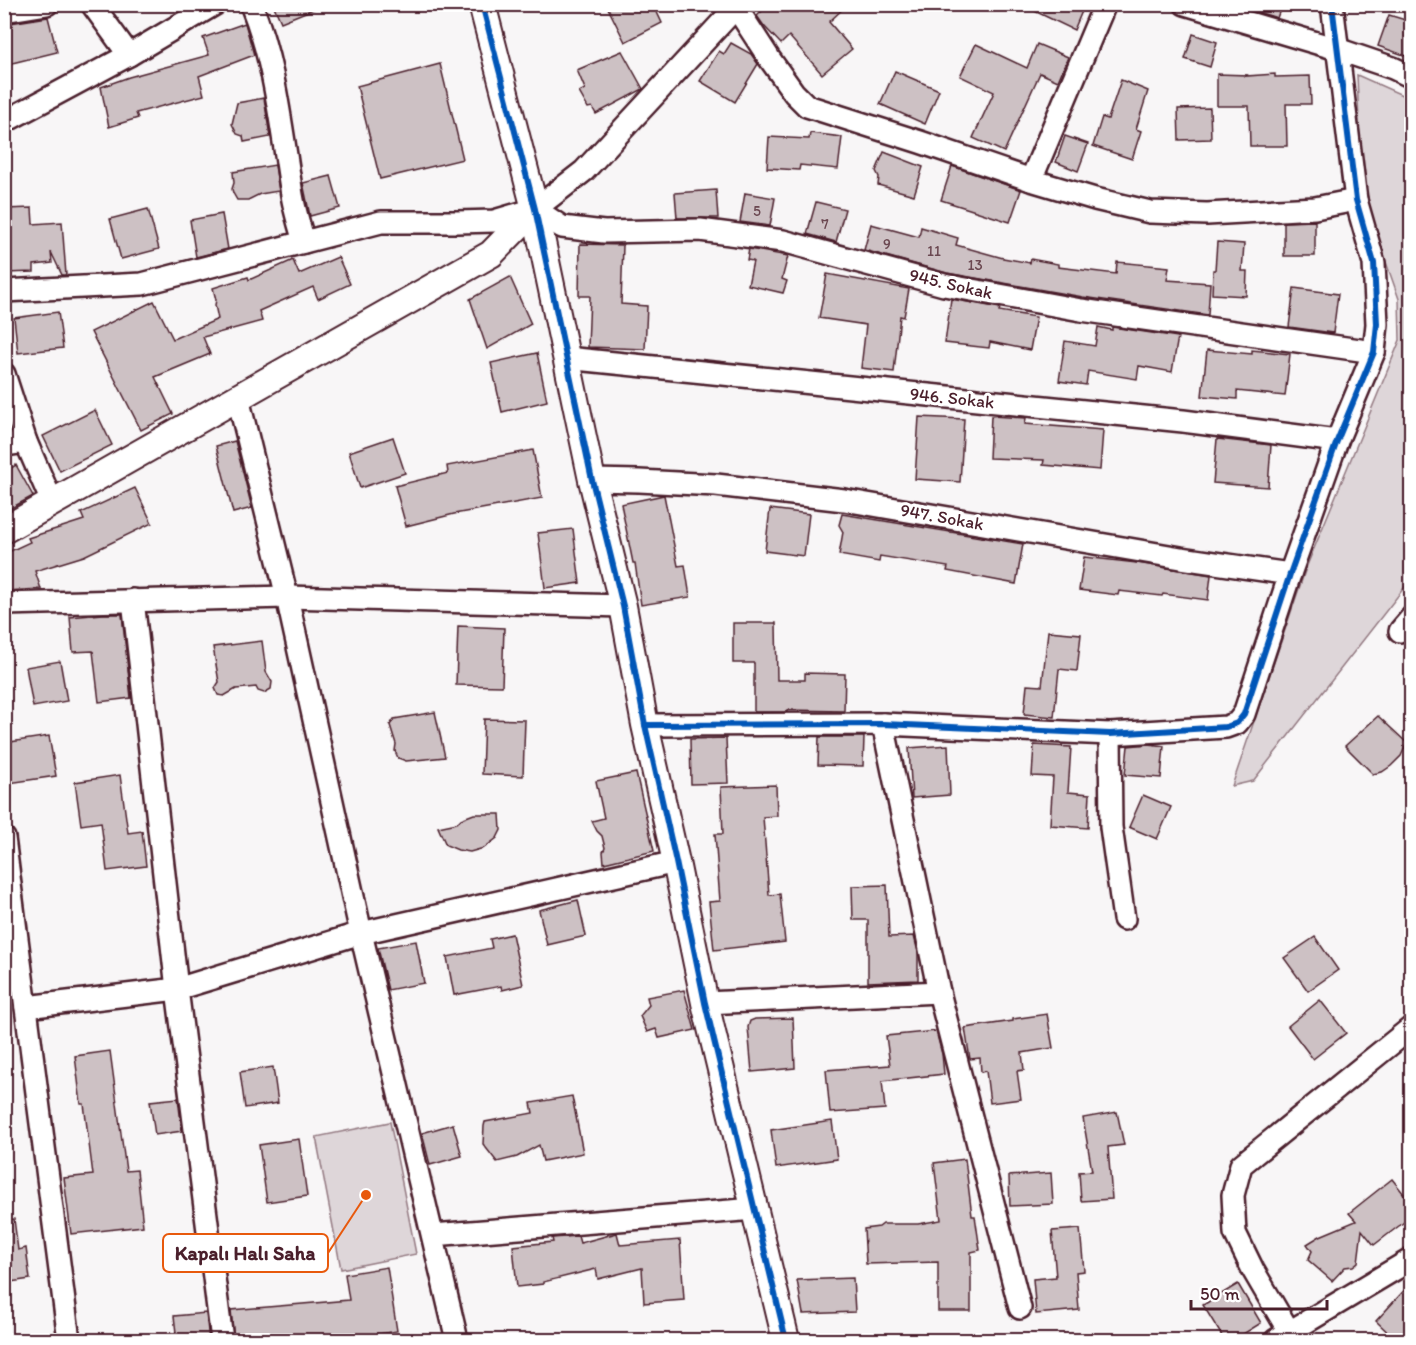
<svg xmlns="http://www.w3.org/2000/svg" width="1416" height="1345" viewBox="0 0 1416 1345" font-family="Itim,sans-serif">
<rect width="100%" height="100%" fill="#f8f6f7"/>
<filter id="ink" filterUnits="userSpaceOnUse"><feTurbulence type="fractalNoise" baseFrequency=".0167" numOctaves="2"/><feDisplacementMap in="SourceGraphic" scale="12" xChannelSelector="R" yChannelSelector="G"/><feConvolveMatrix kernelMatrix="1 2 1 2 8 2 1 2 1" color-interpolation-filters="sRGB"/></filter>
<g filter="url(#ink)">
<!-- green -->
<g fill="#ded6d9" stroke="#947a82" stroke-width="1.5">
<polygon points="1357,75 1411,99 1411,579 1253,781 1232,786 1306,568 1400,340 1399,299 1362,194"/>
<polygon points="390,1122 416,1254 341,1269 316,1137"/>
</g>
<!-- building -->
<g fill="#cdc1c4" stroke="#4a1f2b" stroke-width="1.5">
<polygon points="273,4 323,4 323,5 281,22"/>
<polygon points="606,4 653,4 662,23 625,42"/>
<polygon points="769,4 848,4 829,22 852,49 822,74 789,36 781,44 764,26 757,16"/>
<polygon points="1020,4 1085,4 1074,30"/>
<polygon points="1232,4 1282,4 1277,18"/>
<polygon points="1389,15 1412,22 1412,58 1378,46"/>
<polygon points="48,17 57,52 4,65 4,24"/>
<polygon points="245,23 254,55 199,76 204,95 136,113 138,118 109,127 101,87 129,77 209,55 203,38"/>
<polygon points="1193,34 1217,42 1210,67 1185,59"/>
<polygon points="731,43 751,54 758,64 735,102 700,81 719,51 724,54"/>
<polygon points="976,44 1027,68 1037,44 1068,57 1058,81 1040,73 1004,152 973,138 994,92 960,76"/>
<polygon points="622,51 643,89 596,114 592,107 588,108 579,92 585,89 577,70"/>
<polygon points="440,64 463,159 380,179 357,86"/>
<polygon points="895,71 939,90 925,124 880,104"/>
<polygon points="1217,74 1247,75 1246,76 1275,74 1275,77 1310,76 1311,104 1286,104 1287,146 1250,146 1249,106 1217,106"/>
<polygon points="1121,80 1148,91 1136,129 1141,131 1132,159 1093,146 1102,117 1108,119"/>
<polygon points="264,98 270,137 244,142 243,136 237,134 232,124 237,103"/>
<polygon points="1210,108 1211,139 1179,140 1178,109"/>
<polygon points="810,133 842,137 838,169 800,165 799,170 767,168 769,137 809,139"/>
<polygon points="1065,136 1088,144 1078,171 1056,162"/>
<polygon points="884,152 923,167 914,195 878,185 879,177 876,171"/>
<polygon points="275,165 279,191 260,194 248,200 237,200 233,193 232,189 234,183 233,172"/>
<polygon points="952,166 1021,190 1010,222 941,200"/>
<polygon points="331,176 340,208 310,216 303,183"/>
<polygon points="716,190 718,218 677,218 675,193"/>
<polygon points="745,193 775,198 770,226 740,222"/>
<polygon points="816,202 845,209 836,242 807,234"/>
<polygon points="32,208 33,224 62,222 66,275 62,275 51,252 52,263 34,265 34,272 4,273 4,209"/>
<polygon points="148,209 159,249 121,259 110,219"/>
<polygon points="222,214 228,249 196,257 190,220"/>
<polygon points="1315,221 1315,256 1284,256 1284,222"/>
<polygon points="871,224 919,237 921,227 958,238 956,245 1003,258 1030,263 1031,259 1058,264 1058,267 1116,274 1117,262 1169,267 1167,280 1210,283 1208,315 1083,297 947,273 864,250"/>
<polygon points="1217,242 1244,244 1242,271 1247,271 1246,296 1212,294 1213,270 1215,270"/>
<polygon points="580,244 623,245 621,304 647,306 645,349 588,347 590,296 579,296"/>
<polygon points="749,249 788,256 782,279 787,281 783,293 748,285 753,261 747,260"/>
<polygon points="338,257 350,284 318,299 313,287 259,311 262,321 203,337 210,354 155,377 173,414 141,430 91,332 154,301 173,339 218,319 215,305 216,300 213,288 248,277 249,280 293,260 299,274"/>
<polygon points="827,274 909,289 904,317 900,316 894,372 861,368 866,325 819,318"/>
<polygon points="510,277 531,324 487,349 470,299"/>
<polygon points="1294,288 1338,294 1333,333 1289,327"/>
<polygon points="951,299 1000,308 999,311 1036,317 1030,350 990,342 989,348 945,343"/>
<polygon points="58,312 63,348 18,353 14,318"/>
<polygon points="1098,327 1112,330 1112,327 1178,337 1172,372 1139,366 1137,379 1088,371 1086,385 1059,381 1065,341 1095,346"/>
<polygon points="1207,350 1252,354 1252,350 1290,354 1285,396 1237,391 1237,399 1202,396"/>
<polygon points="537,353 547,401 502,412 491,363"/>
<polygon points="95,410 112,445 60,471 43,436"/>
<polygon points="991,416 1026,418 1025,424 1103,430 1100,470 1043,465 1044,460 989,458"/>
<polygon points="919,417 964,419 960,482 915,479"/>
<polygon points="393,437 405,473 360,488 349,452"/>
<polygon points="1217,439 1271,445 1268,487 1213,483"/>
<polygon points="235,441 252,508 233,513 216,446"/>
<polygon points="533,450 542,498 454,514 406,526 395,486 448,473 447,466"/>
<polygon points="16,465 33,496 4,512 4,472"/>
<polygon points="135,488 152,523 84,556 35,571 41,589 4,591 4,554 30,542 28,538 84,520 81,513"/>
<polygon points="664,495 678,566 685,565 690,597 641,605 635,563 633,563 621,504"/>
<polygon points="770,509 809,514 804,556 765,551"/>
<polygon points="842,514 1023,544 1016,584 947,571 948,567 880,556 879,562 839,555 843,532 839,525"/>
<polygon points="573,529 580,583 545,588 538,533"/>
<polygon points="1084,557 1137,563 1211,575 1208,600 1163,594 1162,596 1119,591 1118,595 1079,590"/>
<polygon points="103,614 122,614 131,698 99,702 93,651 73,652 70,617"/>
<polygon points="733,623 776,623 777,680 805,680 805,673 845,674 844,711 787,710 787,712 754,712 754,663 733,663"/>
<polygon points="458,626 504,628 502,686 456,685"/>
<polygon points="1048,631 1081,634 1077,671 1059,669 1054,717 1024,714 1027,685 1042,686"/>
<polygon points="262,641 266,672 272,682 271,689 264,693 258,691 256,687 236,689 224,696 218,695 215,688 219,682 213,647"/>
<polygon points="60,661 67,701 33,707 26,667"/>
<polygon points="435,712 445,757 406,761 398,758 395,751 396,744 390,725 394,719"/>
<polygon points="1378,716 1407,743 1401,756 1391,766 1382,772 1373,774 1345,746"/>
<polygon points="484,719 525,720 523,776 482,774"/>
<polygon points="49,736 56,776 9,783 4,757 4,743"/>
<polygon points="819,737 864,737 863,766 818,765"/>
<polygon points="726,738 728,783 691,784 690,739"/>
<polygon points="1149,744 1164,746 1161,778 1125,775 1128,746"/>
<polygon points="948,745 950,795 912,798 909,748"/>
<polygon points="1034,745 1071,747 1068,792 1090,794 1088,828 1050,825 1053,777 1032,776"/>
<polygon points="636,773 654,851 604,863 603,852 605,848 602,836 597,831 592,821 604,818 596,781"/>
<polygon points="120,775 128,833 142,831 146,866 107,871 101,822 81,825 75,782"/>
<polygon points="776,785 777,816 763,817 769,895 780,894 785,942 714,950 709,902 720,901 715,834 723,834 721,787"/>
<polygon points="1143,795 1171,807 1157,839 1129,827"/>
<polygon points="474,814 500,814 501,830 497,838 484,848 470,852 458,850 446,845 438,827 457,823 461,819"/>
<polygon points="887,885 889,937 914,936 918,952 918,980 868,982 868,920 853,920 852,886"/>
<polygon points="578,900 586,936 547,945 539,910"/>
<polygon points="512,934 523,985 502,990 501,986 454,995 447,957 492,948 490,939"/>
<polygon points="1315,937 1338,970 1308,991 1284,958"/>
<polygon points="416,941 424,983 388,990 378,948"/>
<polygon points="684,990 695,1030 659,1038 656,1029 647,1032 640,1016 649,1005 647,997"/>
<polygon points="1320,1000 1346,1033 1313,1059 1288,1026"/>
<polygon points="1047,1014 1053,1048 1022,1053 1024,1070 1017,1071 1021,1099 990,1103 986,1071 981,1072 980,1058 970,1059 965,1028 1013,1021 1013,1019"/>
<polygon points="793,1018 795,1068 752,1072 748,1027 750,1021 755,1019"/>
<polygon points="936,1031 942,1054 944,1074 882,1081 885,1109 830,1113 826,1070 890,1065 886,1036"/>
<polygon points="110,1051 126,1171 137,1170 143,1226 71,1234 64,1178 93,1175 84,1104 81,1104 75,1056"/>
<polygon points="273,1067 278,1103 245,1108 240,1072"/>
<polygon points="572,1096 583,1153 543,1161 539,1145 517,1157 497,1162 483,1144 484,1126 485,1122 533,1113 531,1103"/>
<polygon points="178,1098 182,1131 155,1135 150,1101"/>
<polygon points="1117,1112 1124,1145 1108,1147 1112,1199 1081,1201 1079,1172 1092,1171 1083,1118"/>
<polygon points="832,1121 837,1159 776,1168 771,1130"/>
<polygon points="453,1124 462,1156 430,1165 422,1133"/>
<polygon points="299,1139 307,1196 267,1202 259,1145"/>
<polygon points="965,1159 972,1216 975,1216 980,1250 971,1252 971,1311 938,1311 938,1262 866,1264 864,1229 879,1227 883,1224 918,1224 941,1220 934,1163"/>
<polygon points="1051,1173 1053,1204 1010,1206 1009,1176"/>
<polygon points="1392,1179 1412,1204 1412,1216 1374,1245 1362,1230 1358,1262 1353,1266 1345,1267 1332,1281 1308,1260 1312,1251 1307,1244 1320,1236 1356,1221 1349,1213"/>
<polygon points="14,1219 18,1250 26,1248 30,1279 4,1283 4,1220"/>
<polygon points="1080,1229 1084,1271 1076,1272 1079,1310 1036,1314 1033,1279 1056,1277 1052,1231"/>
<polygon points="617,1233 620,1245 680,1240 684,1300 644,1303 642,1268 598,1279 596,1269 543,1282 543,1284 517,1287 513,1246 553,1242 552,1238 578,1236 580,1243"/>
<polygon points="387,1267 397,1331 338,1341 234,1341 231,1310 349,1300 345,1274"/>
<polygon points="853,1278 855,1312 803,1314 797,1280"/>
<polygon points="1412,1282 1412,1334 1406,1341 1397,1341 1376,1321"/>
<polygon points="1238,1284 1261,1323 1232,1341 1225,1341 1203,1305"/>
<polygon points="206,1313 209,1341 177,1341 174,1316"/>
</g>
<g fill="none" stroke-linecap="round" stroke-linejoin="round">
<defs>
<g id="minor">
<polyline points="92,4 129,55"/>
<path d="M251,4C275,63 281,126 291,188C293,206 299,224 304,242"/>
<polyline points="734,4 769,58 794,93 807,106 920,142 1031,180 1095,199 1150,212 1207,214 1315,208 1356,200"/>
<polyline points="1185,4 1337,49 1393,68 1412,77"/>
<polyline points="4,11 47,4"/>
<polyline points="4,122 129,55 215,4"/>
<polyline points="1031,180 1105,4"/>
<polyline points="535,209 562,227 604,232 700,230 783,241 944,285 1081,310 1374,352"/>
<polyline points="4,291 142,284 381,222 457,222 494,221 535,209 584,171 739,4"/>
<polyline points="566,358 1183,421 1337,441"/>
<polyline points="4,374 26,442 52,502"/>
<polyline points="238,398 287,597 361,933 457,1340"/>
<polyline points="4,445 26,442"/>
<polyline points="592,480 639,481 716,485 844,500 1181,558 1290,574"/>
<polyline points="133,600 177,989 222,1340"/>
<polyline points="4,604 287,597 623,606"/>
<polyline points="1400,631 1412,617"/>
<polyline points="883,724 939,992 1020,1308"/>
<polyline points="645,725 883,724 1110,734 1226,727 1237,723 1244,714 1290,574 1337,441 1374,352 1377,324 1374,263 1356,200 1332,4"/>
<polyline points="1110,734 1111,827 1124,919"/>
<polyline points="4,838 69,1340"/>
<polyline points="705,1003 939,992"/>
<polyline points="26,1007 177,989 361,933 676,862"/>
<polyline points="433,1235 755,1209"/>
<polyline points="1276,1340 1412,1259"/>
<polyline points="1294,1340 1253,1270 1235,1233 1233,1195 1241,1165 1412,1027"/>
</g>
<g id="tertiary">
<polyline points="482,4 535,209 592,480 623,606 645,725 676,862 705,1003 786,1340"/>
<polyline points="4,530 491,254 535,209"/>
</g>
</defs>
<!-- minor casing -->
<use href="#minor" stroke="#4a1f2b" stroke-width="26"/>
<!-- tertiary casing -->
<use href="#tertiary" stroke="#4a1f2b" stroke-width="30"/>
<!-- minor -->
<use href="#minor" stroke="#fff" stroke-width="21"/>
<!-- tertiary -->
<use href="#tertiary" stroke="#fff" stroke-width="26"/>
<defs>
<g id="cycleway">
<polyline points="482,4 535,209 592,480 623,606 645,725 676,862 705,1003 786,1340"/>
<polyline points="645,725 883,724 1110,734 1226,727 1237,723 1244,714 1290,574 1337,441 1374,352 1377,324 1374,263 1356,200 1332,4"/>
</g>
</defs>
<!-- cycleway casing -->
<use href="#cycleway" stroke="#fff" stroke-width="10"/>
<!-- cycleway -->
<use href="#cycleway" stroke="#0057b8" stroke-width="6"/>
</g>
</g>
<g text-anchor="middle" stroke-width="6" stroke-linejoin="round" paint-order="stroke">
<!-- number labels -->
<g font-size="15" fill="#6b4851">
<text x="757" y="216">5</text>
<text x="825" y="229">7</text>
<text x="887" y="249">9</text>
<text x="934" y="256">11</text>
<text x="975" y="270">13</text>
</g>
<!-- street labels -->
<g font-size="18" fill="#4a1f2b" stroke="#fff">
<text transform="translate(951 284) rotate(13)" y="6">945. Sokak</text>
<text transform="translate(952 398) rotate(6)" y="6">946. Sokak</text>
<text transform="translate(942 517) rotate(10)" y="6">947. Sokak</text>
</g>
</g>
<!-- callouts -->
<path fill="none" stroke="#e8590c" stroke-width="2" d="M366 1195L328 1253"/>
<circle fill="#e8590c" stroke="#fff" stroke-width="2" cx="366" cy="1195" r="6"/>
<rect fill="#fff" stroke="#e8590c" stroke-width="2" x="163" y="1234" width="165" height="38" rx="6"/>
<g font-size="20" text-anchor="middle" font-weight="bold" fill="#4a1f2b">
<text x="245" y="1260">Kapalı Halı Saha</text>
</g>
<!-- margin -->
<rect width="1416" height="1345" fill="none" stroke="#fff" stroke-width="24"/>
<rect x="12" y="12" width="1392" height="1321" fill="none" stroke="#4a1f2b" stroke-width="2" filter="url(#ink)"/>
<!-- scale -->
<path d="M1191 1300v9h136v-9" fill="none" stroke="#4a1f2b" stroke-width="3"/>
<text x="1200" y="1300" font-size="18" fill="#4a1f2b" stroke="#ffffff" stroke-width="4.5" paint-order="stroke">50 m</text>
</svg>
